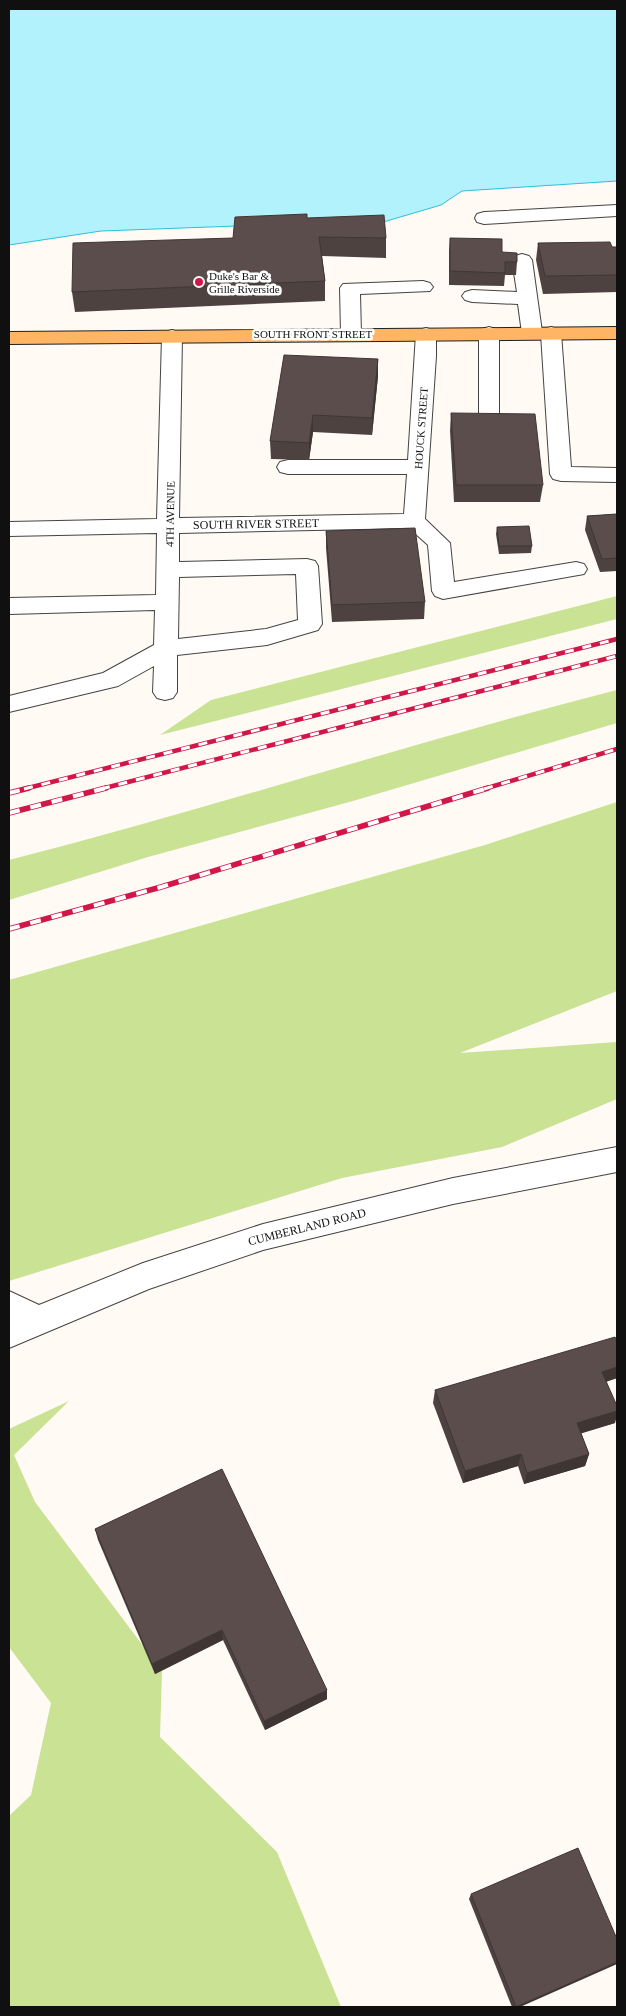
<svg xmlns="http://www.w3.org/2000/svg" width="626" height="2016" viewBox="0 0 626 2016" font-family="Georgia,serif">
<rect width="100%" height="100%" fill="#fffaf3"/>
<!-- forest -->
<g fill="#c9e294">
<polygon points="617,596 617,619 160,735 211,700"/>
<path d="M617,690V723L353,801L148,857L9,900V860C213,808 413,742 617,690Z"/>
<polygon points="617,802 617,991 460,1053 617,1042 617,1099 502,1147 342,1178 9,1281 9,980 485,845"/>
<polygon points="69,1401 14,1455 35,1502 162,1671 160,1737 277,1852 341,2007 9,2007 9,1816 31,1795 51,1703 9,1647 9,1429"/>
</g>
<!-- water -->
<polygon fill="#b1f2fd" stroke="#2fbfdd" points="9,9 617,9 617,181 462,191 441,205 373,225 318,223 101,231 9,245"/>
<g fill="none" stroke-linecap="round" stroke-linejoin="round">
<defs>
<g id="minor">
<polygon points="617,205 617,216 484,224 477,222 475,218 477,214 484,212"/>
<polygon points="522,254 529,256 532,260 542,332 544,329 551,327 558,329 561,333 571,467 617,468 617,482 561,481 553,479 550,474 541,334 539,337 532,339 525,337 522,333 518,304 472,302 465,300 462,296 465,292 472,290 517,292 512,260 515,256"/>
<polygon points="423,281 430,283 433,287 430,291 360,294 361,334 358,338 351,340 344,338 341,334 340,288 343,284"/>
<polygon points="489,327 496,329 499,333 499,424 496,429 489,430 482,429 479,424 479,333 482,329"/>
<path d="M426,328L433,330L436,334V356L425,519L450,543L454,582L576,562L584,564L587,569L584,574L443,599L435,596L432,591L428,545L409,528L179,533V562L307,559L315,561L318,566L322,624L318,630L267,645L177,655V692L173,698L165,700L157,698L153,692L154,666L118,686L9,712V696L103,673L154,645L155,610L9,614V598L156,595L157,533L9,536V522L157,519L162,336L165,332L172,330L179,332L182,336L179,518L404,514L407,474H288L280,472L277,467L280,462L288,460H408L416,334L419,330ZM296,574L298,620L266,629L178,639L179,577Z"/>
<polygon points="617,1147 617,1172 453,1204 263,1250 149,1289 9,1348 9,1291 39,1305 143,1263 263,1224 453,1178"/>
</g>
<polygon id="major" points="617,327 617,339 9,344 9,332"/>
</defs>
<!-- minor casing -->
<use href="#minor" stroke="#434343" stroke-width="2"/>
<!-- major casing -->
<use href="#major" stroke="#212121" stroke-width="2"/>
<!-- minor -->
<use href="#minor" fill="#fff" fill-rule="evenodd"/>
<!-- major -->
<use href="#major" fill="#ffb563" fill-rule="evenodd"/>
<defs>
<g id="rail-far1">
<polyline points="24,789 617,639"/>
<polyline points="101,789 617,656"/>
<polyline points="484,789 617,749"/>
</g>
<g id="rail">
<polyline points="9,793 29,788"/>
<polyline points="9,813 106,788"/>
<polyline points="9,929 161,887 488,788"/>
</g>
</defs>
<!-- rail-far1 casing -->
<use href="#rail-far1" stroke="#d1164a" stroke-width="4.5"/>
<!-- rail casing -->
<use href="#rail" stroke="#d1164a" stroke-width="5.5"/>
<!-- rail-far1 -->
<use href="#rail-far1" stroke="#fff" stroke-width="3" stroke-dasharray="9" stroke-linecap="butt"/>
<!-- rail -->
<use href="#rail" stroke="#fff" stroke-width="4" stroke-dasharray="11" stroke-linecap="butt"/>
</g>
<!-- wall -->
<g fill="#4d4240">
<polygon points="307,214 307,218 386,238 386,258 322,256 325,281 325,301 75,312 72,292"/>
<polygon points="450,238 502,252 517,262 516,275 505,275 504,286 449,285 449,251"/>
<polygon points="538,243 617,247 617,292 543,294 536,260"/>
<polygon points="378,359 378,376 372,435 313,432 309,460 271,459 270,441"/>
<polygon points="451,413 543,485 540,502 454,502 450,431"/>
<polygon points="617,514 617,571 600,572 585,530 587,516"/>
<polygon points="497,527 532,546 531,553 499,554 496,534"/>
<polygon points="326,531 425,602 424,619 332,622 326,548"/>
<polygon points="617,1341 617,1378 606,1382 615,1423 581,1433 589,1454 585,1466 524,1484 518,1466 463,1483 433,1403 435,1390"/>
<polygon points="95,1529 327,1699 265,1730 223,1640 155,1674 98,1540"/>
<polygon points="471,1894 520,2007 512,2007 469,1899"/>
</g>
<!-- shaded-wall -->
<g fill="#3f3634">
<polygon points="378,359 378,376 372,435 372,418"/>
<polygon points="313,415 313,432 309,460 309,443"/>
<polygon points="617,1367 617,1378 598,1384 602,1372"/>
<polygon points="617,1411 617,1416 615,1423 573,1436 577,1423"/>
<polygon points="521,1454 518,1466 463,1483 465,1471"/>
<polygon points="589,1454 585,1466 524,1484 527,1473"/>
<polygon points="222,1630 223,1640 155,1674 152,1664"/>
<polygon points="327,1690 327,1699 265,1730 264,1721"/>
<polygon points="617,1962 617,1964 520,2007 515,2007"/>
</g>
<!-- building -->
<g fill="#5a4d4b" stroke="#3f3634">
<polygon points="307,214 307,218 384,215 386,238 319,237 325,281 72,292 73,243 233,238 235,217"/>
<polygon points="450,238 502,239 502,252 517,253 517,262 505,262 505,273 450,271"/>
<polygon points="610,242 612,247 617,247 617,275 545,276 538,243"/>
<polygon points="284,355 378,359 372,418 313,415 309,443 270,441"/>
<polygon points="451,413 535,414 543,485 456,485"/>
<polygon points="617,514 617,558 602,559 587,516"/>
<polygon points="529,526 532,546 499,546 497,527"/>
<polygon points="415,528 425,602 332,605 326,531"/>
<polygon points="615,1337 617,1341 617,1367 602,1372 617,1406 617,1411 577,1423 589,1454 527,1473 521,1454 465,1471 435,1390"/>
<polygon points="222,1469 327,1690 264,1721 222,1630 152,1664 95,1529"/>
<polygon points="578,1848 617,1939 617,1962 516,2007 471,1894"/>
</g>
<!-- markers -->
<circle fill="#d1164a" stroke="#fff" stroke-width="2" cx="199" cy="282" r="5"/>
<g text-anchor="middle" stroke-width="5" stroke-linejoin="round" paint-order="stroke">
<!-- far-poi labels -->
<g font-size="11" fill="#101010" stroke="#fff" text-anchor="start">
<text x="209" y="280">Duke's Bar &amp;<tspan x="209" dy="13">Grille Riverside</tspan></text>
</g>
<!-- far-street labels -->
<g font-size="11" fill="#101010" stroke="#fff">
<text x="313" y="338">SOUTH FRONT STREET</text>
<text transform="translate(421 428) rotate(-86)" y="4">HOUCK STREET</text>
<text transform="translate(170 514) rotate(-89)" y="4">4TH AVENUE</text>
</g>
<!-- street labels -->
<g font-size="12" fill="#101010" stroke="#fff">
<text transform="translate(256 524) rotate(-1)" y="4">SOUTH RIVER STREET</text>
<text transform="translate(307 1227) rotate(-14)" y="4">CUMBERLAND ROAD</text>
</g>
</g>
<!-- border -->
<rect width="626" height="2016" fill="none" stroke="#101010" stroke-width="20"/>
</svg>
